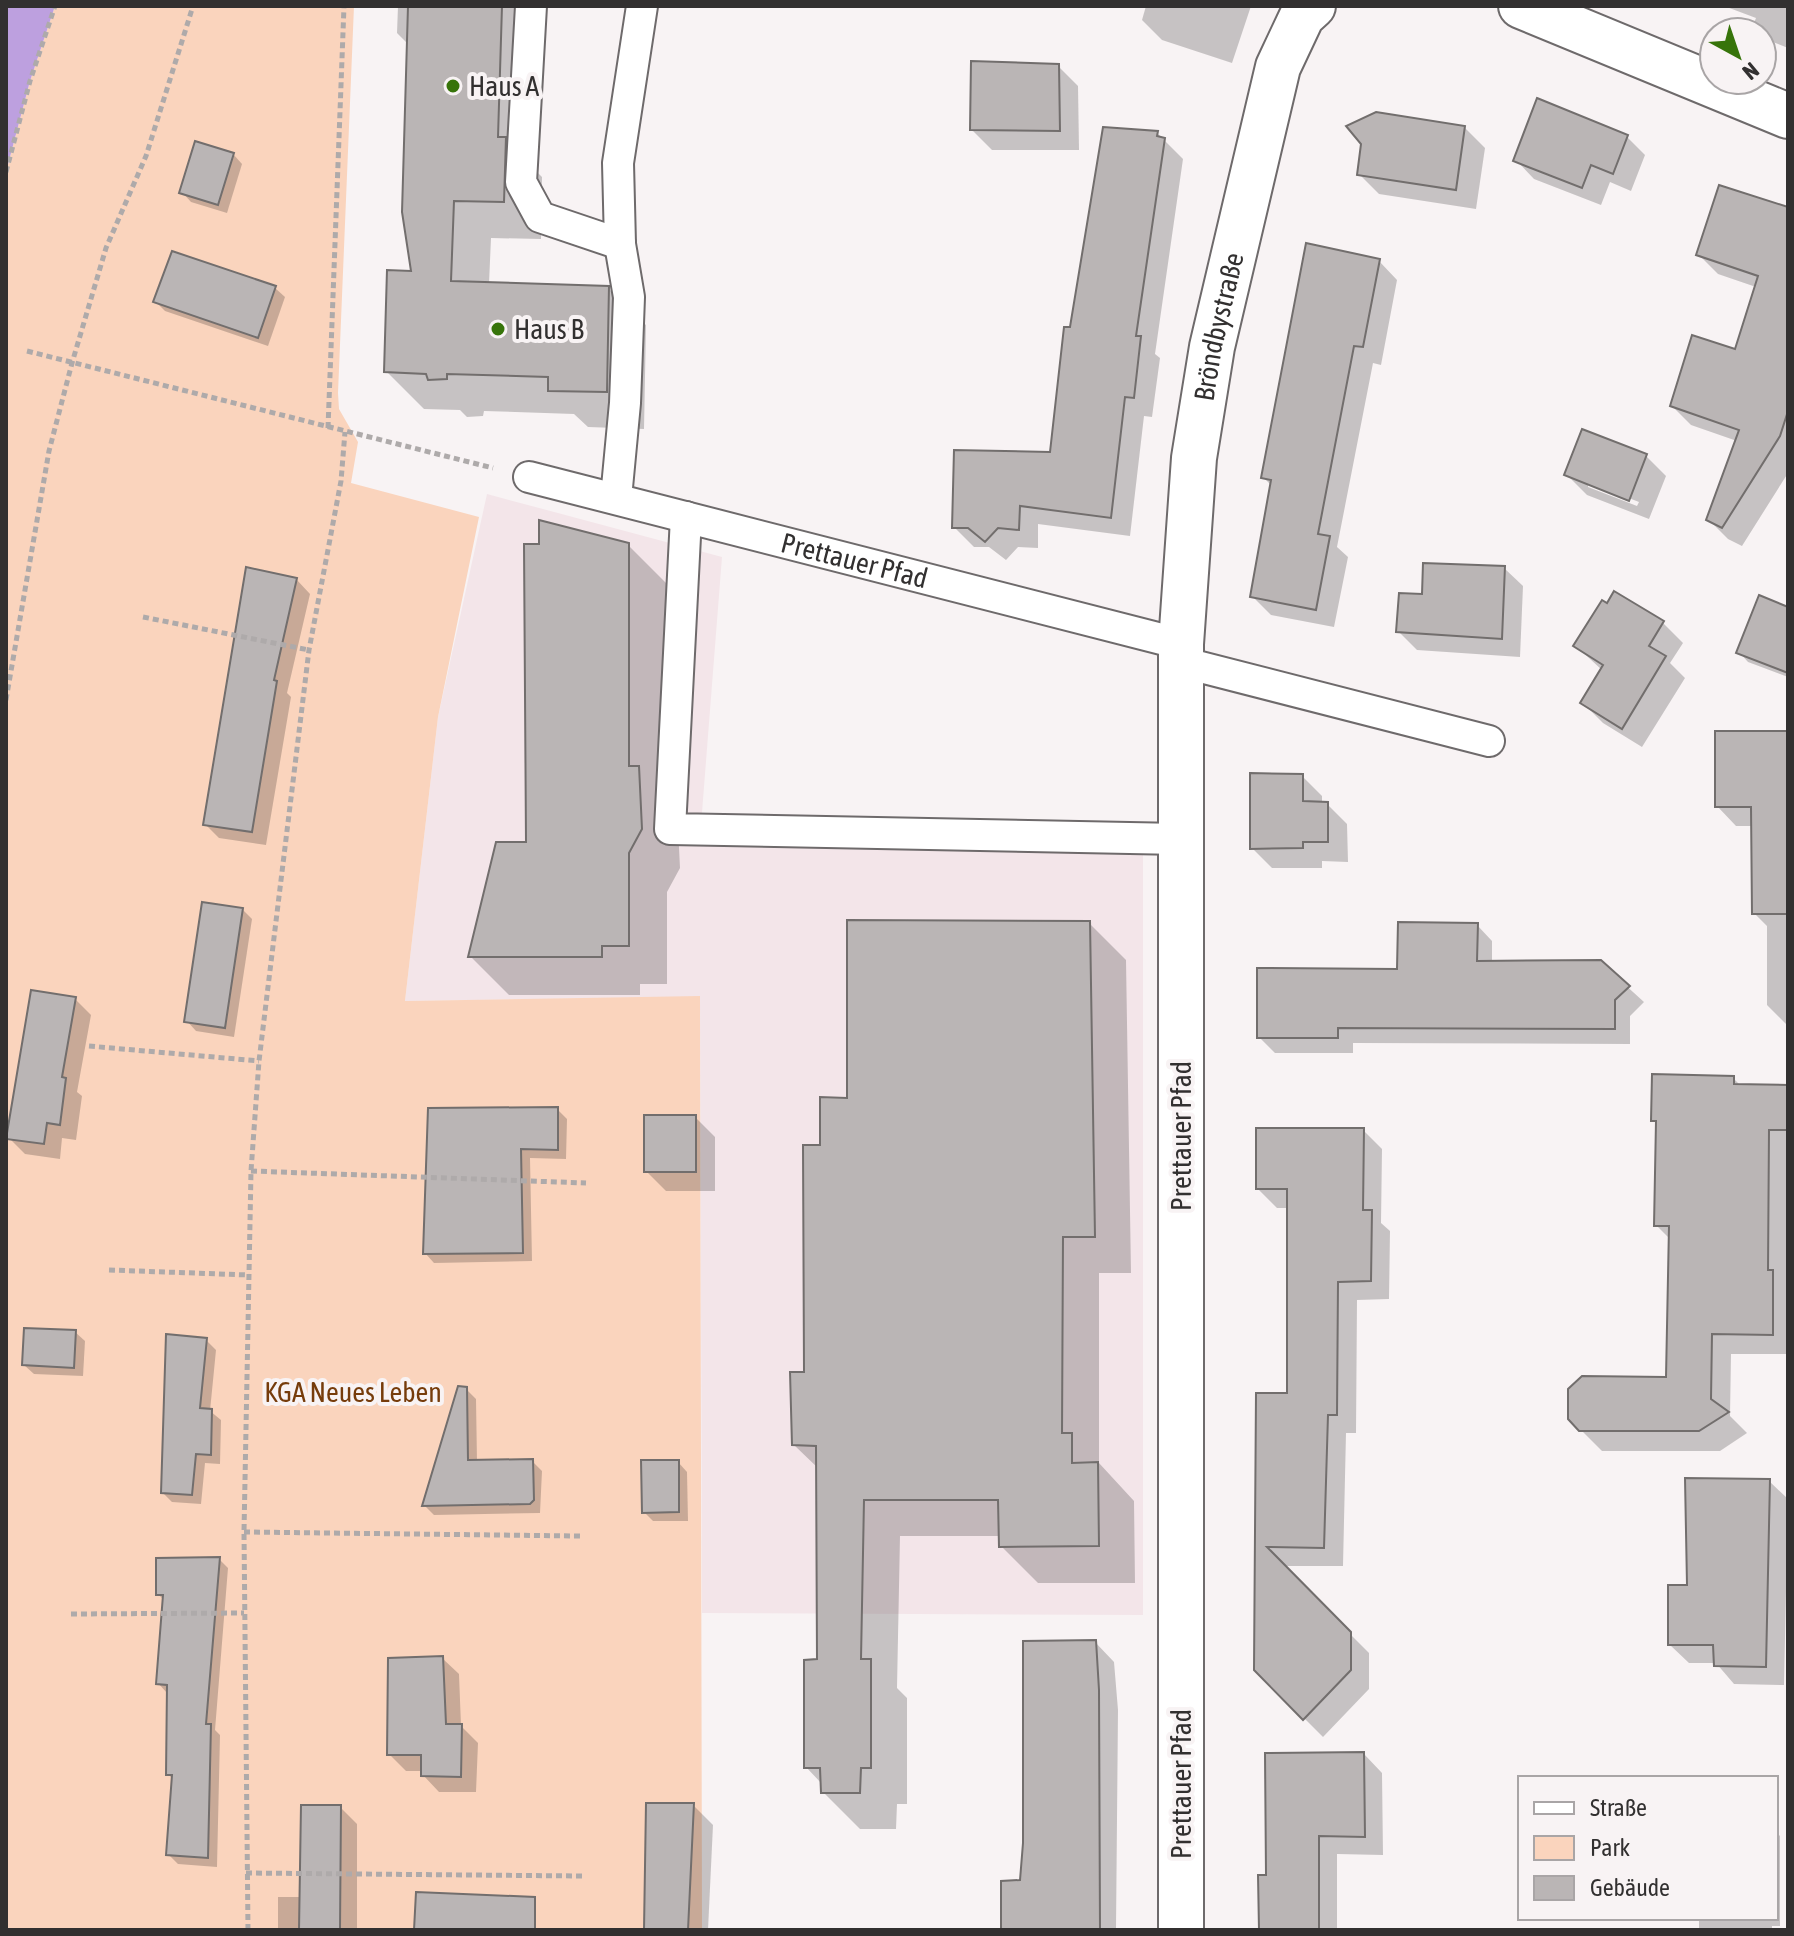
<svg xmlns="http://www.w3.org/2000/svg" width="1794" height="1936" viewBox="0 0 1794 1936" font-family="'Asap Condensed',sans-serif">
<rect width="100%" height="100%" fill="#f8f3f4"/>
<!-- built -->
<polygon fill="#f3e5e9" points="487,494 722,557 700,838 1143,836 1143,1615 702,1613 700,997 405,1001 438,717"/>
<!-- green -->
<polygon fill="#fad4bd" points="55,6 354,6 338,393 339,409 358,442 351,483 479,517 438,717 405,1001 700,996 702,1930 6,1930 6,172 30,81"/>
<!-- water -->
<polygon fill="#bda0df" points="6,6 55,6 30,81 6,172"/>
<!-- shadow -->
<g fill="#0003" fill-rule="evenodd">
<polygon points="398,6 531,6 535,170 542,177 541,239 491,238 489,284 608,288 646,325 644,429 588,427 574,414 484,411 483,416 467,417 460,410 424,409 386,371 413,273 409,45 397,33"/>
<polygon points="1146,6 1251,6 1232,63 1162,40 1142,20"/>
<polygon points="1724,6 1788,6 1788,48 1773,42 1754,23 1756,18"/>
<polygon points="1058,66 1078,86 1079,150 992,150 972,130"/>
<polygon points="1465,128 1485,148 1476,209 1379,194 1359,174 1364,144"/>
<polygon points="1157,133 1183,159 1155,354 1160,358 1152,417 1144,416 1130,536 1038,524 1038,548 1018,547 1006,560 989,547 974,547 954,527 1052,454 1071,330"/>
<polygon points="1627,137 1645,155 1631,191 1610,182 1601,205 1534,179 1516,160"/>
<polygon points="233,154 242,164 227,213 191,202 182,192"/>
<polygon points="1788,209 1788,473 1742,546 1728,539 1708,519 1737,441 1691,425 1672,406 1737,352 1756,287 1718,274 1698,254"/>
<polygon points="1379,261 1397,280 1381,365 1373,363 1337,547 1348,557 1334,627 1271,615 1252,596 1272,486 1263,477"/>
<polygon points="275,288 285,297 268,346 165,311 156,302"/>
<path d="M1646,456L1666,476L1649,519L1587,495L1567,475ZM1588,482L1639,502L1637,506L1588,487Z"/>
<polygon points="628,545 667,584 667,796 677,807 680,868 667,892 667,984 640,984 640,995 509,995 470,956 528,844"/>
<polygon points="1504,568 1523,586 1520,657 1417,650 1398,631"/>
<polygon points="296,579 310,594 287,693 291,697 266,845 219,838 205,824"/>
<polygon points="1615,594 1663,623 1683,643 1670,663 1685,678 1642,747 1603,723 1583,703 1602,670 1576,646"/>
<polygon points="1788,609 1788,677 1748,662 1739,652"/>
<polygon points="1788,733 1788,1024 1786,1024 1767,1005 1767,926 1754,913 1753,826 1736,826 1717,806"/>
<polygon points="1302,776 1322,796 1322,804 1327,804 1347,824 1348,862 1322,861 1322,868 1272,868 1252,848"/>
<polygon points="242,909 252,919 234,1037 196,1031 187,1021"/>
<polygon points="1089,923 1126,960 1131,1273 1099,1273 1099,1463 1134,1501 1135,1583 1038,1583 1001,1546 1001,1536 900,1536 897,1688 907,1698 907,1804 897,1804 896,1829 860,1829 823,1792 822,1784 806,1767 819,1661 819,1469 794,1445 806,1374 822,1147 849,1100"/>
<polygon points="1477,925 1492,941 1492,962 1600,962 1644,1002 1630,1016 1630,1044 1353,1043 1353,1053 1275,1053 1259,1037 1399,971"/>
<polygon points="75,999 91,1015 77,1092 82,1096 76,1140 62,1138 60,1159 25,1154 9,1138"/>
<polygon points="1733,1078 1741,1086 1788,1087 1788,1354 1731,1354 1730,1416 1747,1433 1720,1451 1602,1451 1570,1419 1668,1379 1671,1240 1656,1225 1658,1124 1653,1120"/>
<polygon points="557,1109 567,1119 566,1159 530,1158 532,1261 434,1263 425,1253"/>
<polygon points="695,1117 715,1137 715,1191 666,1191 646,1171"/>
<polygon points="1363,1130 1382,1149 1381,1223 1390,1231 1389,1299 1357,1300 1356,1433 1346,1433 1343,1566 1282,1566 1369,1653 1369,1689 1323,1737 1256,1670 1258,1395 1289,1395 1289,1208 1277,1208 1258,1189"/>
<polygon points="75,1332 85,1341 83,1376 34,1374 24,1365"/>
<polygon points="206,1340 216,1350 210,1411 221,1420 220,1464 205,1463 201,1504 172,1502 163,1493"/>
<polygon points="466,1389 476,1399 477,1462 532,1461 542,1471 540,1513 434,1515 424,1505"/>
<polygon points="678,1462 687,1472 688,1521 653,1521 644,1512"/>
<polygon points="1769,1481 1788,1499 1784,1685 1734,1684 1716,1663 1689,1663 1670,1645 1689,1587"/>
<polygon points="219,1559 228,1568 215,1730 220,1735 217,1867 178,1864 168,1854 174,1780 168,1774 167,1693 158,1683 165,1601 158,1594"/>
<polygon points="1095,1642 1114,1662 1118,1710 1116,1930 1003,1930 1022,1882"/>
<polygon points="442,1658 459,1674 461,1726 478,1743 476,1792 439,1792 423,1775 423,1771 406,1771 389,1754"/>
<polygon points="1364,1754 1382,1773 1383,1855 1337,1854 1337,1930 1260,1930 1268,1877"/>
<polygon points="693,1805 713,1825 708,1930 645,1930"/>
<polygon points="340,1807 357,1824 357,1930 278,1930 278,1897 301,1897"/>
<polygon points="1776,1832 1780,1836 1780,1926 1772,1926 1772,1930 1699,1930 1699,1918 1776,1918"/>
</g>
<!-- building -->
<g fill="#bab5b5" stroke="#726e6d" stroke-width="2">
<polygon points="408,6 502,6 498,137 506,137 504,202 454,201 451,281 609,286 607,392 548,391 548,377 447,374 447,379 428,380 426,374 384,372 387,270 411,271 402,212"/>
<polygon points="971,61 1059,64 1060,131 970,130"/>
<polygon points="1537,98 1628,135 1613,174 1591,165 1582,188 1513,161"/>
<polygon points="1376,112 1465,126 1456,190 1357,175 1361,144 1346,126"/>
<polygon points="1103,127 1158,131 1157,136 1165,138 1136,336 1141,336 1134,398 1125,397 1111,518 1020,506 1019,530 998,528 985,542 968,528 952,528 954,450 1050,452 1064,327 1070,327"/>
<polygon points="195,141 234,153 218,205 179,193"/>
<polygon points="1719,185 1788,207 1788,411 1780,436 1722,528 1706,520 1739,430 1670,406 1692,335 1735,349 1758,276 1696,255"/>
<polygon points="1306,243 1380,259 1363,347 1354,346 1318,534 1330,536 1316,610 1250,597 1271,480 1261,478"/>
<polygon points="172,251 276,286 258,338 153,302"/>
<polygon points="1582,429 1647,454 1629,501 1564,475"/>
<polygon points="539,520 629,543 629,766 639,766 642,829 629,853 629,946 602,946 602,957 468,957 496,842 526,842 524,544 539,544"/>
<polygon points="1423,563 1505,566 1502,639 1396,632 1399,593 1422,594"/>
<polygon points="246,567 297,578 274,680 277,681 252,832 203,825"/>
<polygon points="1614,591 1664,621 1649,646 1666,656 1622,729 1580,703 1603,665 1573,646 1602,600 1607,603"/>
<polygon points="1759,595 1788,607 1788,673 1736,653"/>
<polygon points="1715,731 1788,731 1788,914 1752,914 1751,807 1715,807"/>
<polygon points="1250,773 1303,774 1303,801 1328,802 1328,842 1303,842 1303,848 1250,849"/>
<polygon points="202,902 243,908 225,1028 184,1022"/>
<polygon points="847,920 1090,921 1095,1237 1063,1237 1062,1433 1072,1433 1072,1463 1098,1462 1099,1546 999,1547 998,1500 864,1500 861,1659 871,1659 871,1768 861,1768 860,1793 821,1793 820,1768 804,1768 804,1660 817,1659 816,1446 792,1445 790,1372 804,1372 803,1145 820,1145 820,1097 847,1098"/>
<polygon points="1398,922 1478,923 1477,961 1601,960 1630,986 1615,1000 1615,1029 1338,1028 1338,1038 1257,1038 1257,968 1397,969"/>
<polygon points="31,990 76,997 62,1077 66,1078 60,1125 47,1123 44,1144 6,1139"/>
<polygon points="1652,1074 1734,1076 1734,1084 1788,1085 1788,1130 1769,1130 1768,1270 1773,1270 1773,1335 1712,1334 1711,1399 1729,1412 1699,1431 1579,1431 1568,1419 1568,1389 1582,1376 1666,1377 1669,1226 1654,1226 1656,1121 1651,1121"/>
<polygon points="558,1107 558,1150 521,1149 523,1253 423,1254 428,1108"/>
<rect x="644" y="1115" width="52" height="57"/>
<polygon points="1256,1128 1364,1128 1363,1210 1372,1210 1371,1281 1338,1282 1337,1415 1328,1415 1324,1548 1267,1547 1351,1632 1351,1670 1303,1720 1254,1670 1256,1393 1287,1393 1287,1189 1256,1189"/>
<polygon points="24,1328 76,1330 74,1368 22,1365"/>
<polygon points="166,1334 207,1338 200,1408 212,1409 211,1455 196,1454 192,1495 161,1493"/>
<polygon points="458,1386 467,1387 468,1460 533,1459 534,1500 530,1504 422,1506"/>
<polygon points="641,1460 679,1460 679,1512 642,1513"/>
<polygon points="1685,1478 1770,1479 1766,1667 1714,1666 1713,1645 1668,1645 1668,1585 1687,1585"/>
<polygon points="220,1557 206,1724 211,1724 208,1858 166,1855 172,1775 166,1775 167,1685 156,1684 163,1595 156,1595 156,1558"/>
<polygon points="1096,1640 1099,1690 1100,1930 1001,1930 1001,1881 1020,1880 1023,1843 1023,1641"/>
<polygon points="443,1656 446,1724 462,1724 461,1777 421,1776 421,1755 387,1755 388,1658"/>
<polygon points="1364,1752 1365,1837 1319,1836 1319,1930 1259,1930 1258,1875 1266,1875 1265,1753"/>
<polygon points="646,1803 694,1803 688,1930 644,1930"/>
<polygon points="301,1805 341,1805 340,1930 299,1930"/>
<polygon points="416,1892 535,1897 535,1930 414,1930"/>
</g>
<g fill="none" stroke-linecap="round" stroke-linejoin="round">
<defs>
<g id="lane">
<polyline points="531,6 521,182 540,217 620,244"/>
<path id="s1" d="M529,477L1181,644"/>
<polyline points="616,498 625,403 629,297 620,244 618,163 642,6"/>
<polyline points="686,517 670,829 1180,839"/>
<polyline points="1181,662 1489,741"/>
</g>
<g id="street">
<polyline points="1521,6 1788,116"/>
<path id="s2" d="M1181,1930V644L1194,458L1212,347L1278,67L1302,16L1313,6"/>
</g>
</defs>
<!-- lane casing -->
<use href="#lane" stroke="#6e6a6b" stroke-width="34"/>
<!-- street casing -->
<use href="#street" stroke="#6e6a6b" stroke-width="48"/>
<!-- path -->
<g stroke="#aeaaaa" stroke-width="5" stroke-dasharray="6 4" stroke-linecap="butt">
<polyline points="6,172 30,81 55,6"/>
<polyline points="27,351 493,468"/>
<polyline points="328,428 344,6"/>
<polyline points="143,617 309,650"/>
<polyline points="6,700 49,451 72,363 106,248 146,156 193,6"/>
<polyline points="89,1046 259,1061"/>
<polyline points="251,1171 586,1183"/>
<polyline points="109,1270 249,1275"/>
<polyline points="244,1532 580,1536"/>
<polyline points="71,1614 244,1613"/>
<polyline points="246,1873 582,1876"/>
<polyline points="248,1930 244,1532 251,1171 259,1061 309,650 341,481 345,432"/>
</g>
<!-- lane -->
<use href="#lane" stroke="#fff" stroke-width="30"/>
<!-- street -->
<use href="#street" stroke="#fff" stroke-width="44"/>
</g>
<!-- markers -->
<g fill="#37740a" stroke="#f8f3f4" stroke-width="3">
<circle cx="453" cy="86" r="8"/>
<circle cx="498" cy="329" r="8"/>
</g>
<g text-anchor="middle" stroke-width="8" stroke-linejoin="round" paint-order="stroke">
<!-- poi labels -->
<g font-size="28" fill="#323030" stroke="#f8f3f4" text-anchor="start">
<text x="469" y="96">Haus A</text>
<text x="514" y="339">Haus B</text>
</g>
<!-- street labels -->
<g font-size="28" fill="#323030" stroke="#f8f3f4">
<text dy="10" stroke="none"><textPath href="#s2" startOffset="1606">Bröndbystraße</textPath></text>
<text dy="10" stroke="none"><textPath href="#s1" startOffset="336">Prettauer Pfad</textPath></text>
<text transform="translate(1181 1136) rotate(-90)" y="10">Prettauer Pfad</text>
<text transform="translate(1181 1784) rotate(-90)" y="10">Prettauer Pfad</text>
</g>
<!-- park labels -->
<g font-size="28" fill="#763c0b" stroke="#f8f3f4">
<text x="353" y="1402">KGA Neues Leben</text>
</g>
</g>
<!-- border -->
<rect width="1794" height="1936" fill="none" stroke="#323030" stroke-width="16"/>
<!-- legend -->
<rect x="1518" y="1776" width="260" height="144" fill="#f8f3f4" stroke="#a9a5a6" stroke-width="2"/>
<rect x="1534" y="1802" width="40" height="12" fill="#ffffff" stroke="#a9a5a6" stroke-width="2"/>
<text x="1590" y="1816" font-size="24" fill="#323030">Straße</text>
<rect x="1534" y="1836" width="40" height="24" fill="#fad4bd" stroke="#a9a5a6" stroke-width="2"/>
<text x="1590" y="1856" font-size="24" fill="#323030">Park</text>
<rect x="1534" y="1876" width="40" height="24" fill="#bab5b5" stroke="#a9a5a6" stroke-width="2"/>
<text x="1590" y="1896" font-size="24" fill="#323030">Gebäude</text>
<!-- north arrow -->
<g transform="translate(1738 56) rotate(140)"><circle r="38" fill="#f8f3f4" stroke="#a9a5a6" stroke-width="2"/>
<path d="M0-6L14 30L0 20L-14 30Z" fill="#37740a"/>
<text y="-12" font-size="22" font-weight="bold" text-anchor="middle" fill="#323030">N</text>
</g>
</svg>
